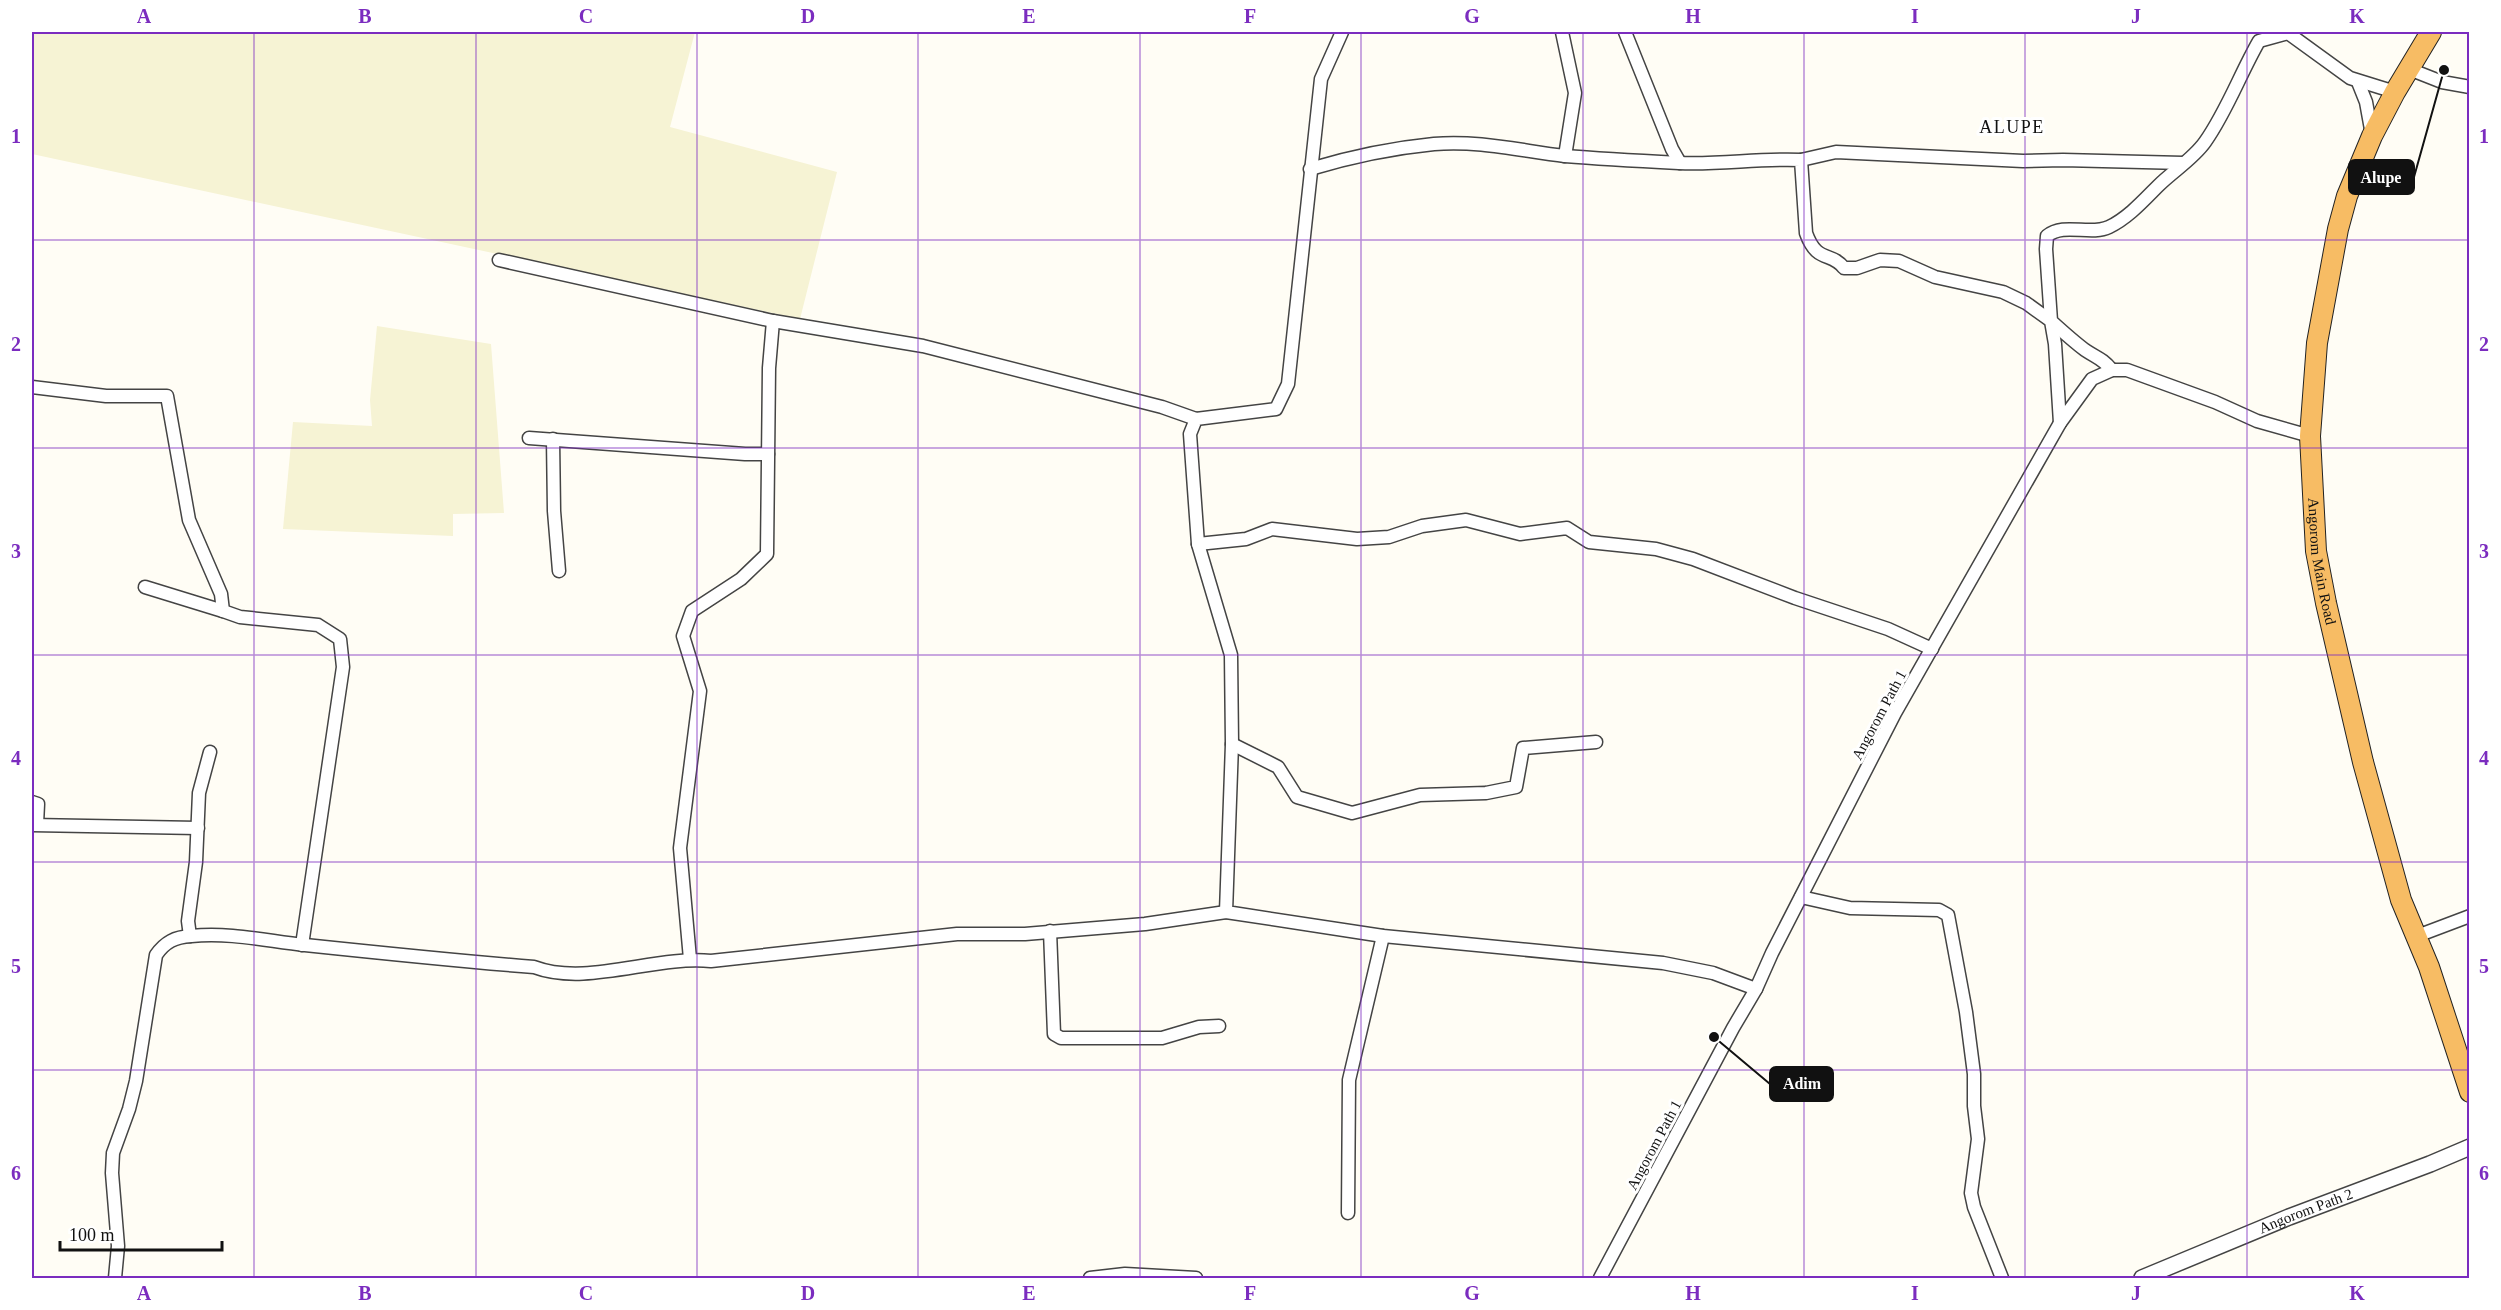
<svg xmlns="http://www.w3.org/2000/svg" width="2501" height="1310" viewBox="0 0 2501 1310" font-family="Georgia,serif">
<rect width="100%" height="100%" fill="#fffdf5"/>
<!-- farmland -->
<g fill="#f6f3d4">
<polygon points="32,32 695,32 670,127 837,172 800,319 32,154"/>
<polygon points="377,326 491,344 504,513 453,514 453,536 283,529 293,422 372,426 370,400"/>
</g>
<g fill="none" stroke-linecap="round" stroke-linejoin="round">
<defs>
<g id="minor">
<polyline points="1342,32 1321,79 1288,384 1276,409 1196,419 1190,434 1198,544 1231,655 1232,744 1226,912 1383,936 1663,963 1713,973 1756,989"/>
<polyline points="1562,32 1575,93 1565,156"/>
<polyline points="1625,32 1672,149 1680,163"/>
<polyline points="2409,69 2442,82 2470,87"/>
<polyline points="2358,82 2366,102 2372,135"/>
<polyline points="1801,160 1836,152 2023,161 2063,160 2183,163"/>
<path d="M1310,169C1350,157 1393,148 1434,144C1478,140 1522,151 1565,156C1603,159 1641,161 1679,163C1720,165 1760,158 1801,160L1806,233C1817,264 1831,251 1844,268H1857L1880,260L1899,261L1935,277L2003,292L2026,303L2051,321L2055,344L2060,423"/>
<polyline points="499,260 773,321 923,346 1162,407 1196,419"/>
<path d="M2112,370C2102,358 2097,358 2085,350C2073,341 2062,331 2051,321L2046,249L2047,236C2064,222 2090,236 2109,227C2128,218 2144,200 2158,186C2173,171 2193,159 2205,142C2227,111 2240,74 2259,41L2288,33L2350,78L2395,92"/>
<polyline points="32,387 106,396 167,396 189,520 221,594 223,611 240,617 318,625 340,639 343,667 302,945"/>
<polyline points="529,438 745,454 768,454"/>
<polyline points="553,439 554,511 559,571"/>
<polyline points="1198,544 1246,539 1272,529 1357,539 1389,537 1422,526 1466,520 1520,534 1567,528 1589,542 1656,549 1693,559 1795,598 1888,629 1932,649"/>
<polyline points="145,587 223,611"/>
<polyline points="1232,744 1278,767 1297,797 1352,813 1420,795 1486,793 1516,787 1523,748 1596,742"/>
<polyline points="32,802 38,804 37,824"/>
<polyline points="32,825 198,828"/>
<polyline points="1801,897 1850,908 1939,910 1948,915 1966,1012 1974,1074 1974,1106 1978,1139 1971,1193 1974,1207 2002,1278"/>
<polyline points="1050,931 1054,1034 1061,1038 1162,1038 1199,1027 1219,1026"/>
<polyline points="190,936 188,921 196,862 199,793 210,752"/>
<polyline points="2417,936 2470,916"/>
<polyline points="690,959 680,848 700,691 683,636 692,611 741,579 767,554 769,368 773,321"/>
<polyline points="1348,1213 1349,1080 1383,936"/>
<path d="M115,1278L118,1246L112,1173L113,1153L129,1109L136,1081L156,955C165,942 175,937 191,936C230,932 267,941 305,945C381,953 457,961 534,967C587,987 655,955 711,961L957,934H1025L1145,924L1226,912"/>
<polyline points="1090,1278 1125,1274 1196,1278"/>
<polyline points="1600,1278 1733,1028 1756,989 1772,953 1895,713 2060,423 2092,379 2112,370 2127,370 2215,402 2257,421 2310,436"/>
</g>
<g id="tertiary">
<path id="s1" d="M2142,1278L2289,1217L2430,1164L2470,1147"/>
</g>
<g id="trunk">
<path id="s2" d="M2431,32L2395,92L2372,136L2347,196L2338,229L2317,343L2310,436L2316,551L2326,603L2363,762L2401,900L2429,967L2470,1092"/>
</g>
</defs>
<!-- minor casing -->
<use href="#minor" stroke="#444" stroke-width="15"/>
<!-- tertiary casing -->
<use href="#tertiary" stroke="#444" stroke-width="18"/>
<!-- trunk casing -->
<use href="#trunk" stroke="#222" stroke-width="22"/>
<!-- minor -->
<use href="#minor" stroke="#fff" stroke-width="12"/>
<!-- tertiary -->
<use href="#tertiary" stroke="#fff" stroke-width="15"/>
<!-- trunk -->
<use href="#trunk" stroke="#f7bc64" stroke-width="20"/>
</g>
<!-- grid -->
<path fill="none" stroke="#7b2cbf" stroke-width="1.5" stroke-opacity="0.55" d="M254,32V1278M476,32V1278M697,32V1278M918,32V1278M1140,32V1278M1361,32V1278M1583,32V1278M1804,32V1278M2025,32V1278M2247,32V1278M32,240H2470M32,448H2470M32,655H2470M32,862H2470M32,1070H2470"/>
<g text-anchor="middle" stroke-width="6" stroke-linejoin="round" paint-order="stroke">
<!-- street labels -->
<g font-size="15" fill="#111" stroke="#fff">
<text dy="5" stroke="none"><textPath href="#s2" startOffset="554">Angorom Main Road</textPath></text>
<text transform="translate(1879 715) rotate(-62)" y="5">Angorom Path 1</text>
<text transform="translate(1654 1145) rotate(-62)" y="5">Angorom Path 1</text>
<text dy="5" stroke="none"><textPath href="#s1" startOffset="177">Angorom Path 2</textPath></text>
</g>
<!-- quarter labels -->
<g font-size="18" letter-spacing="1.5" fill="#111" stroke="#fff">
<text x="2012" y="133">ALUPE</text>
</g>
</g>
<!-- callouts -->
<path fill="none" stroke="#111" stroke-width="2" d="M2444 70L2414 177M1714 1037L1770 1084"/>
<g fill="#111" stroke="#fff" stroke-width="2">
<circle cx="2444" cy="70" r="6"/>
<circle cx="1714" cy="1037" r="6"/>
</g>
<g fill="#111" stroke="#111" stroke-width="2">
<rect x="2349" y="160" width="65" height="34" rx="6"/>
<rect x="1770" y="1067" width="63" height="34" rx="6"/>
</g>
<g font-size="16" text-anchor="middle" font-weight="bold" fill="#fff">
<text x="2381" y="183">Alupe</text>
<text x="1802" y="1089">Adim</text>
</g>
<!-- border -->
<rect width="2501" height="1310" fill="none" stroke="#ffffff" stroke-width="66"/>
<!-- scale -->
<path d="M60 1241v9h162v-9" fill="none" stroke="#111111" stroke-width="3"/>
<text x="69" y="1241" font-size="18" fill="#111111" stroke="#ffffff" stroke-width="4.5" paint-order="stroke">100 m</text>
<rect x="33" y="33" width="2435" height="1244" fill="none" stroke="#7b2cbf" stroke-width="2"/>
<g font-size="20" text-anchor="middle" font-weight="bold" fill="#7b2cbf">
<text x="144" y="23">A</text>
<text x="365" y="23">B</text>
<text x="586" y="23">C</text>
<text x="808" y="23">D</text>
<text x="1029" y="23">E</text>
<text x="1250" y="23">F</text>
<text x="1472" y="23">G</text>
<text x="1693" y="23">H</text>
<text x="1915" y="23">I</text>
<text x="2136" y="23">J</text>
<text x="2357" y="23">K</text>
<text x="16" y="143">1</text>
<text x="2484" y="143">1</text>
<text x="16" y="351">2</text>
<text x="2484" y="351">2</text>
<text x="16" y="558">3</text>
<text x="2484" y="558">3</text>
<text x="16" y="765">4</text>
<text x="2484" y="765">4</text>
<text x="16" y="973">5</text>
<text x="2484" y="973">5</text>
<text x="16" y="1180">6</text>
<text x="2484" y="1180">6</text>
<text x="144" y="1300">A</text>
<text x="365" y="1300">B</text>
<text x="586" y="1300">C</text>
<text x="808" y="1300">D</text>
<text x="1029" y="1300">E</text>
<text x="1250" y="1300">F</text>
<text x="1472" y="1300">G</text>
<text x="1693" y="1300">H</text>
<text x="1915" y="1300">I</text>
<text x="2136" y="1300">J</text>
<text x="2357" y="1300">K</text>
</g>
</svg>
